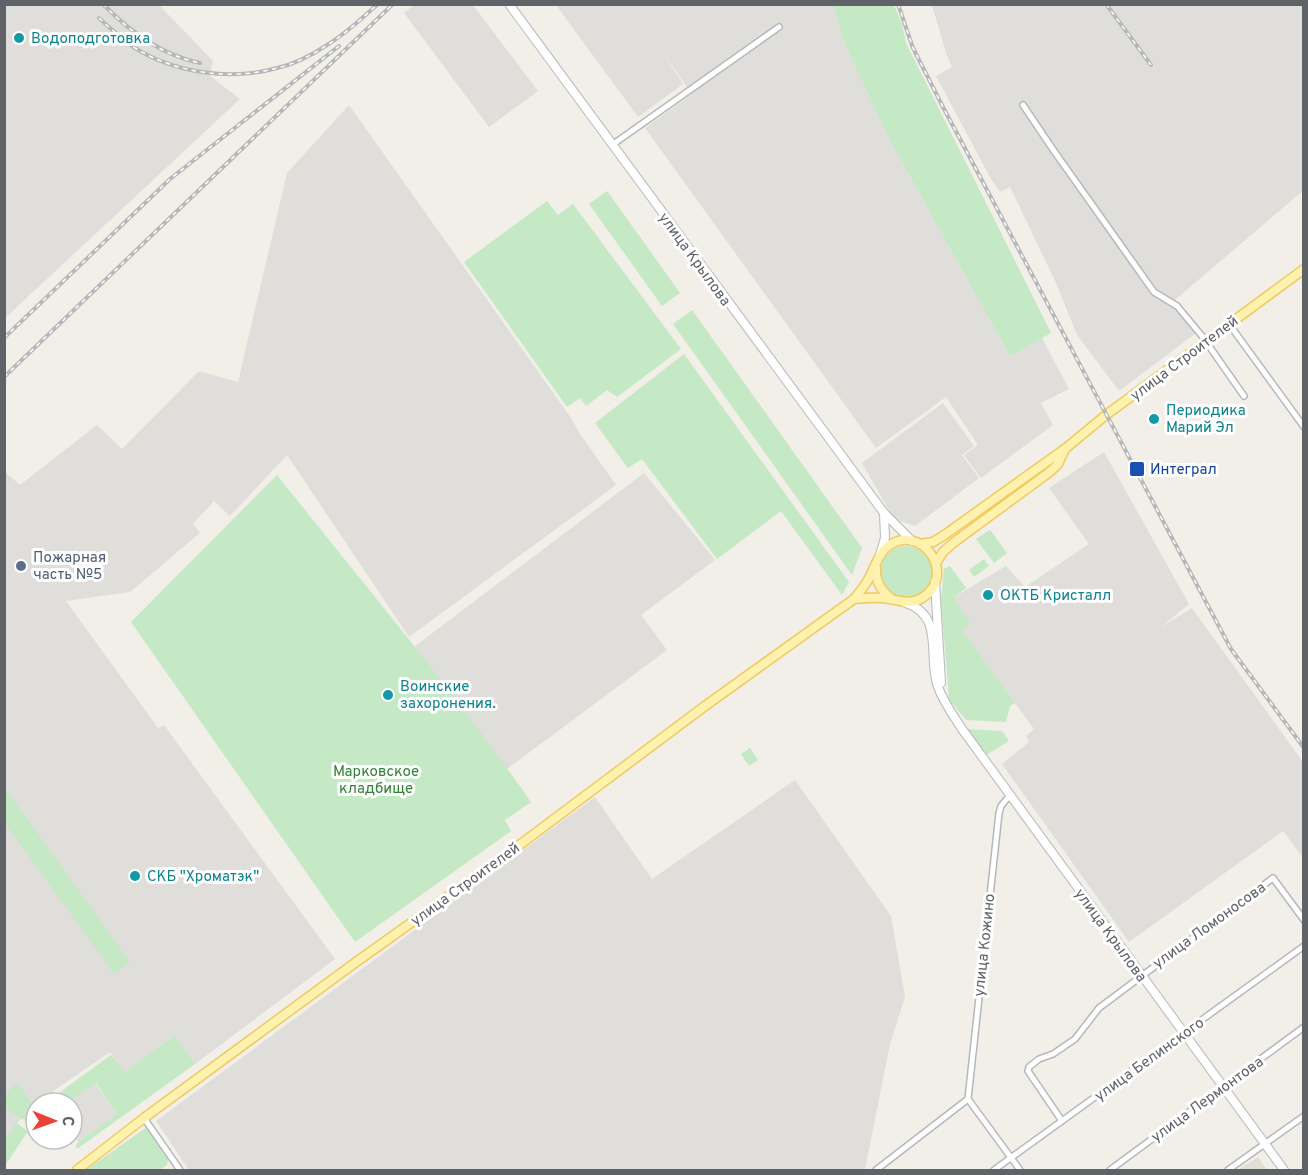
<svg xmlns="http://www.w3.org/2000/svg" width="1308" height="1175" viewBox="0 0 1308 1175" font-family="Overpass,sans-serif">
<rect width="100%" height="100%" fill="#f1efe8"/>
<!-- industrial -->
<g fill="#e0deda">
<polygon points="5,4 159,5 213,61 210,76 240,99 5,318"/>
<polygon points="415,4 473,5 538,91 489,127 404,13"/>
<polygon points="556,5 833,5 845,45 890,141 1010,356 1042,338 1069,389 1041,403 1053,425 981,478 964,455 978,445 946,397 876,448 645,128 692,94 660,49 683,84 638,117"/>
<polygon points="932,5 1303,5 1303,191 1170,304 1196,333 1119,391 1077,335 1056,283 1010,187 1000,192 991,179 936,76 952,67 947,56"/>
<polygon points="349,105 571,418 578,431 616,485 409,637 287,455 230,516 214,501 193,524 200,533 130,592 66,601 158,728 164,725 335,959 195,1064 175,1035 125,1073 110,1052 36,1103 19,1121 5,1142 5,472 20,485 97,425 122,449 199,371 238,382 287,173"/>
<polygon points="943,403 974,446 962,455 979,478 915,526 894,519 862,463"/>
<polygon points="1104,452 1189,604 1161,627 1192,608 1303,762 1303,854 1301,855 1283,831 1129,942 1002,764 1029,742 1026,736 1034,729 961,629 954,597 1006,566 1025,587 1089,544 1049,488"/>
<polygon points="644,473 715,560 641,615 667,650 507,769 414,647"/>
<polygon points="795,780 891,916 905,997 890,1044 865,1170 189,1170 156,1121 595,797 652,879"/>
<polygon points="95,1083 117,1114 78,1142 72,1133 72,1103 67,1103"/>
</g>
<!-- education -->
<polygon fill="#e1ded6" points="1258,1157 1267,1170 1238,1170"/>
<!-- green -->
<g fill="#c5e8c5">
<polygon points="833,5 894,5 902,24 906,43 1051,333 1010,356 890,141 845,45"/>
<polygon points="607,191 680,293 662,306 589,204"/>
<polygon points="547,201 558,215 573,204 681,349 617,397 607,390 586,406 580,398 567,407 464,262"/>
<polygon points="692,310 862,548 852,575 673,324"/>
<polygon points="684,354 849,582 842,595 781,511 717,559 642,459 628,468 595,423"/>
<path d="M277,475C363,583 452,689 531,802L505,820L511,831L355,942L131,622Z"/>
<polygon points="990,530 1007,553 994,563 976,539"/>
<circle cx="906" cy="572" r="26"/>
<polygon points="984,559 989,566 974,577 969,570"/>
<polygon points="950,566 966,588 954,597 970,624 962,630 1015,703 1010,706 1006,722 966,720 949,699 941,601 944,569"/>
<polygon points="967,729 1002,731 1009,741 985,756"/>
<polygon points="750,748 758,760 749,766 741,754"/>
<polygon points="5,788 130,962 114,974 5,823"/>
<polygon points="175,1035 195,1064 77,1149 76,1146 78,1142 117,1114 96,1083 67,1103 45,1103 111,1055 125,1072"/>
<polygon points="15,1084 20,1086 36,1109 36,1128 5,1108 5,1096"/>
<polygon points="16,1123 28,1131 5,1166 5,1140"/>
<polygon points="147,1127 168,1159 167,1165 159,1170 86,1170"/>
</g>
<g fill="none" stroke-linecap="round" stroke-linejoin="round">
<defs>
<g id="street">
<polyline points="1023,105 1054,151 1154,292 1177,306 1202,336 1244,396"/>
<polyline points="612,145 779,27"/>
<polyline points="1229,324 1304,427"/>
<polyline points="968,1099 999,813 1001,806 1010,795"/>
<polyline points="968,1099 1020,1170"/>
<polyline points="144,1118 180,1170"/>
<polyline points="1062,1121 1028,1071 1029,1067 1039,1059 1053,1054 1075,1039 1099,1008 1273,878 1304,920"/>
<polyline points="876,1170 968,1099"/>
<polyline points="994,1170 1304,946"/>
<polyline points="1110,1170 1304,1027"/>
<polyline points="1228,1170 1304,1116"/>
</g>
<g id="secondary">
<polyline points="509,4 884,513 912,541"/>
<polyline points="880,555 885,538 884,513"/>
<polyline points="935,582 941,683"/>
<path d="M906,603C944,616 928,653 937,684C942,700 953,715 962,729L1284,1170"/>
</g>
<g id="primary">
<polyline points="920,544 933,542 943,536 1066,448 1106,415 1304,269"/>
<polyline points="936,563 943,552 953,543 1051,471 1058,464 1065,449"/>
<path d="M876,568C875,581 881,591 892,599"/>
<path d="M77,1170L144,1118L352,965L506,855L705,706L854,599C859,593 864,587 868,580C874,570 877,556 886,548C920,519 959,575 922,598C909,606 896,599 882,598C873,597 864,598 854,599"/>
</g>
</defs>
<!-- street casing -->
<use href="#street" stroke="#b5b8bc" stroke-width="8"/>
<!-- secondary casing -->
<use href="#secondary" stroke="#b6babf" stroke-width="10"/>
<!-- primary casing -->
<use href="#primary" stroke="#f2c960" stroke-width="11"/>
<!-- street -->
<use href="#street" stroke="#fff" stroke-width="5"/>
<!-- secondary -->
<use href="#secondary" stroke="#fff" stroke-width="8"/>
<!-- primary -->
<use href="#primary" stroke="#fff2af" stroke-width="8"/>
<defs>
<g id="rail">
<path d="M103,4C130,32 161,55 200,63"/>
<polyline points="898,4 913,48 943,107 1231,649 1304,748"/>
<polyline points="1106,4 1151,65"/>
<path d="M99,18C110,28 122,39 135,48C175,73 231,81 277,68C295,64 312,55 327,45C346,34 362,18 378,4"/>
<polyline points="4,338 170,179 339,46"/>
<polyline points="4,377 393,4"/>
</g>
</defs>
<!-- rail casing -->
<use href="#rail" stroke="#b6b7b8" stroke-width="4"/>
<!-- rail -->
<use href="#rail" stroke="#fff" stroke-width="1.5" stroke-dasharray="4.5" stroke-linecap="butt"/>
</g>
<!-- markers -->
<g fill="#0f9aa8" stroke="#fff" stroke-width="2">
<circle cx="19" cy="38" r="6"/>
<circle cx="1154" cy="419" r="6"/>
<circle cx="988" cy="595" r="6"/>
<circle cx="388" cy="695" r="6"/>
<circle cx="135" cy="876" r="6"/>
</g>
<rect fill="#1a4fb4" stroke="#fff" stroke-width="2" x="1129" y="461" width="16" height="16" rx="3"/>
<circle fill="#5c6f8a" stroke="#fff" stroke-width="2" cx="21" cy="566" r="6"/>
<g text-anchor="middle" stroke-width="6" stroke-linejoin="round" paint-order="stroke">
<!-- culture labels -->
<g font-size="15" fill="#0d838f" stroke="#fff" text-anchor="start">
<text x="31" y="43">Водоподготовка</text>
<text x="1166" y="415">Периодика<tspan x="1166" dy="17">Марий Эл</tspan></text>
<text x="1000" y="600">ОКТБ Кристалл</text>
<text x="400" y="691">Воинские<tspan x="400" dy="17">захоронения.</tspan></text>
<text x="147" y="881">СКБ "Хроматэк"</text>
</g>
<!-- street labels -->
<g font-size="15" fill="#5f6368" stroke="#fff">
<text transform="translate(695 259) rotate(54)" y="5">улица Крылова</text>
<text transform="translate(1184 358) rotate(-37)" y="5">улица Строителей</text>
<text transform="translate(465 884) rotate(-36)" y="5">улица Строителей</text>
<text transform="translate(1209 925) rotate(-36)" y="5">улица Ломоносова</text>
<text transform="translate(1111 935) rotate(54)" y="5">улица Крылова</text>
<text transform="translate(984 945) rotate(-84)" y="5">улица Кожино</text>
<text transform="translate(1149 1059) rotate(-36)" y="5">улица Белинского</text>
<text transform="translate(1207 1099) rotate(-36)" y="5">улица Лермонтова</text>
</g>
<!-- transit labels -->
<g font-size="15" fill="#164399" stroke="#fff" text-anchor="start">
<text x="1150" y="474">Интеграл</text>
</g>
<!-- service labels -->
<g font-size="15" fill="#4e5e75" stroke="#fff" text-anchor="start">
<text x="33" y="562">Пожарная<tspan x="33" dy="17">часть №5</tspan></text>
</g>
<!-- park labels -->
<g font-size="15" fill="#348238" stroke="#fff">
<text x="376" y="776">Марковское<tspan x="376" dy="17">кладбище</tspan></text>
</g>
</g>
<!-- border -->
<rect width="1308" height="1175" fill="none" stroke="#5f6368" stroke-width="12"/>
<!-- north arrow -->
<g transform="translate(54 1121) rotate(91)"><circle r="28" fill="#ffffff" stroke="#bfc1c3" stroke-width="1.5"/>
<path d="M0-4.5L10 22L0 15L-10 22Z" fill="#ea4335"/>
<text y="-9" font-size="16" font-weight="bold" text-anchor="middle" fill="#5f6368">С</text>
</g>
</svg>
